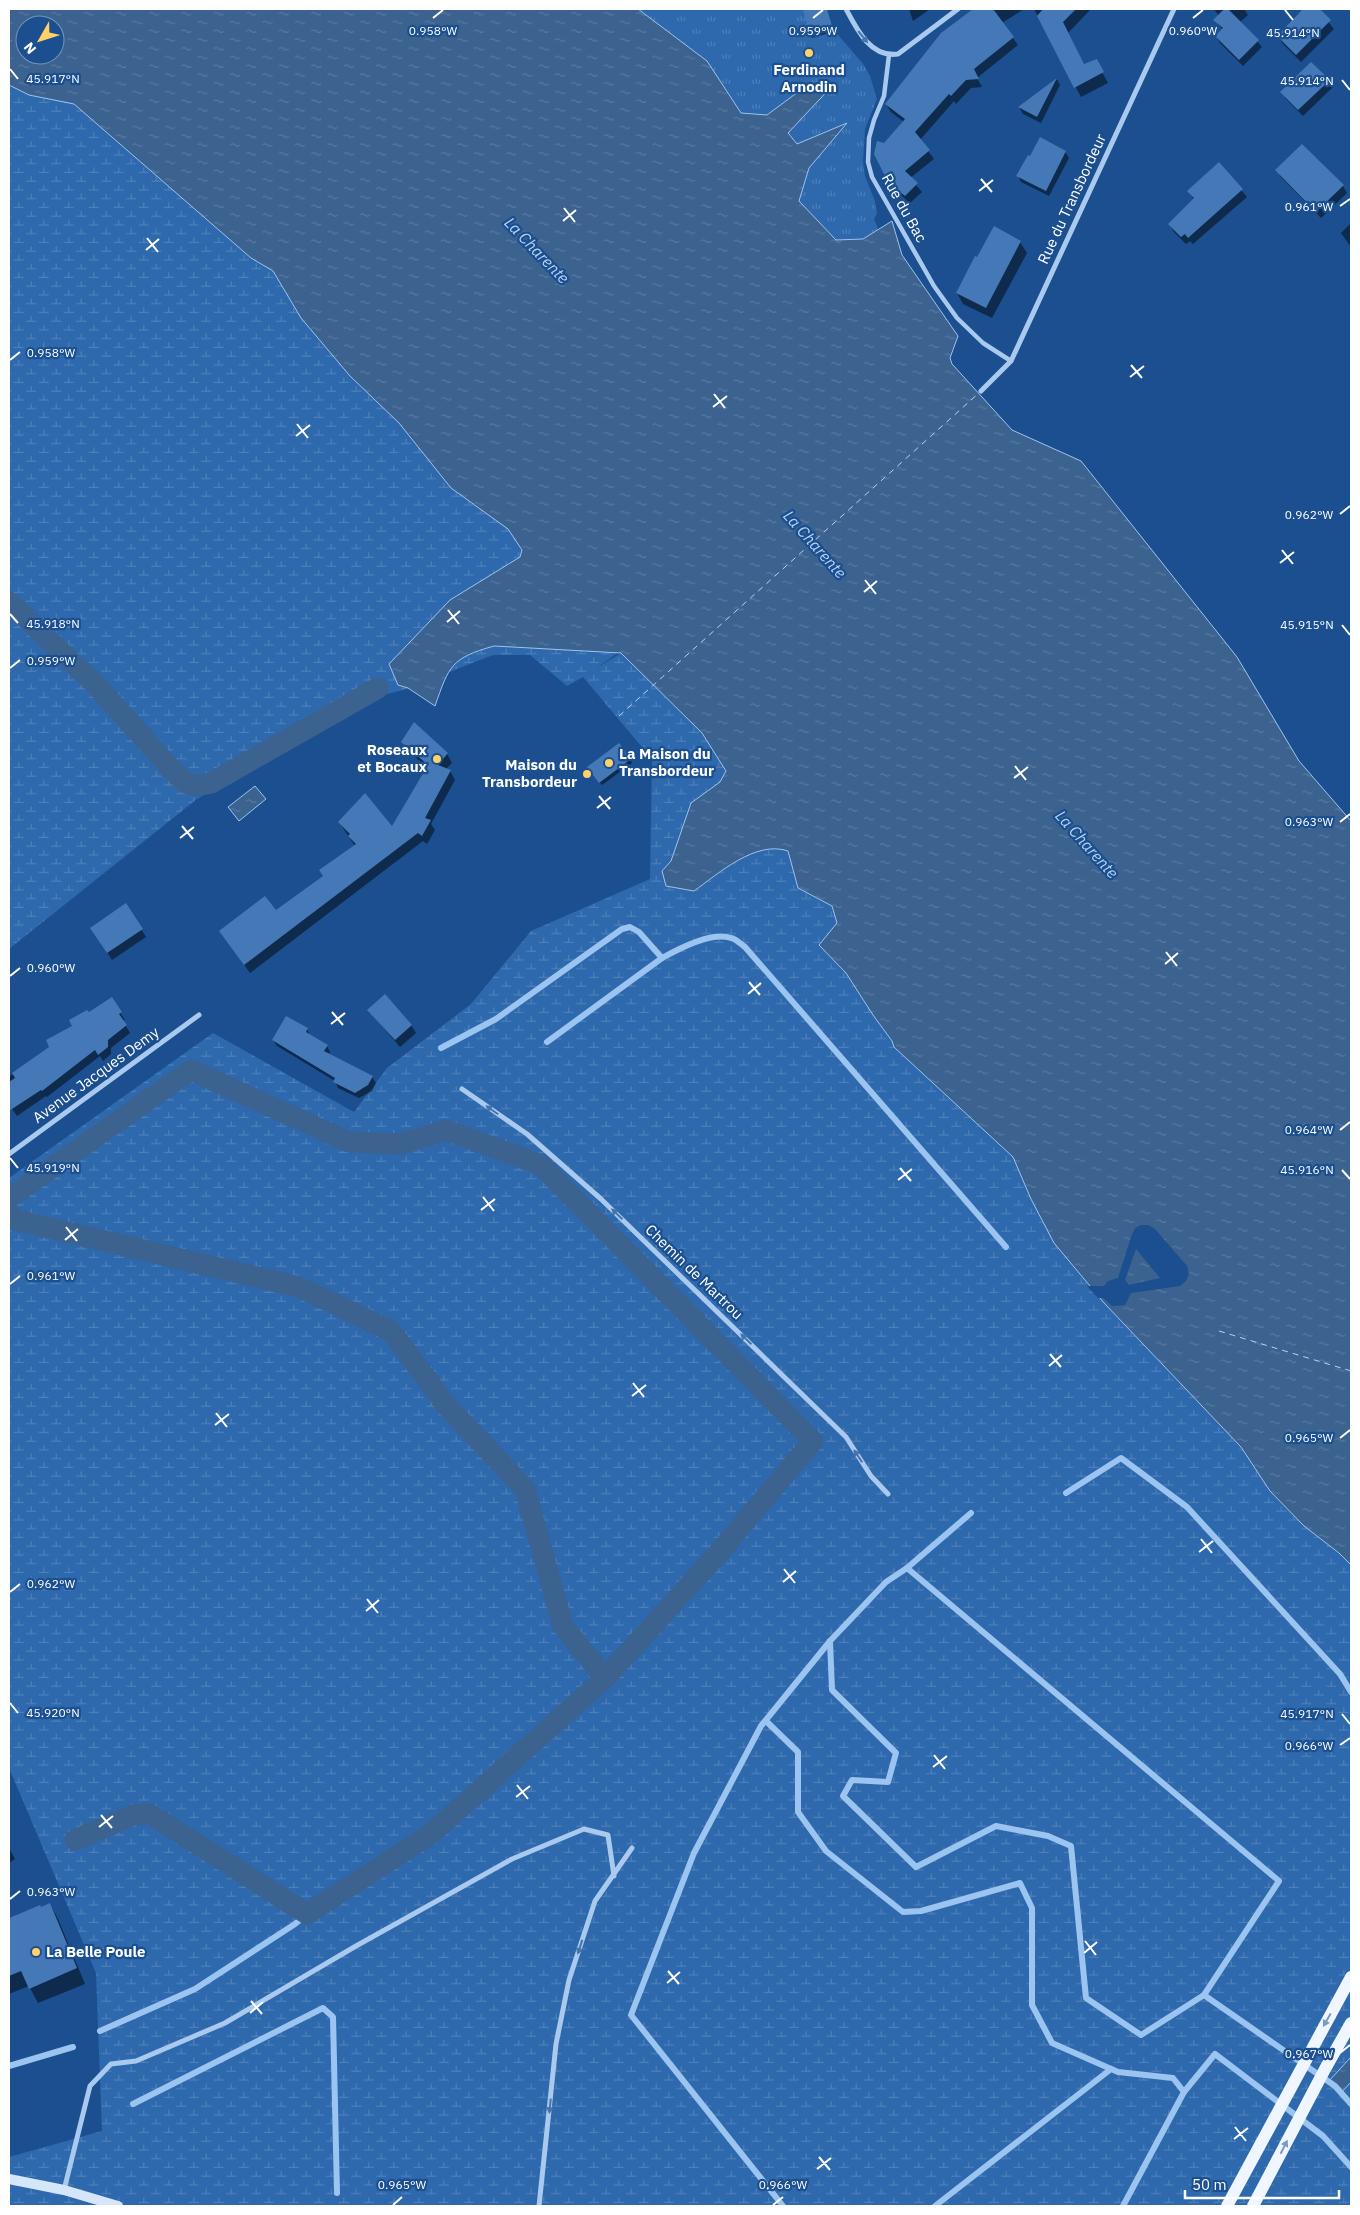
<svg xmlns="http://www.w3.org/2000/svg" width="1360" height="2215" viewBox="0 0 1360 2215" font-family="'IBM Plex Sans',sans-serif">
<defs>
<pattern id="grass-tufts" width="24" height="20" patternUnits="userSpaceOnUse" patternTransform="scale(1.25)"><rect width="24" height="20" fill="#2e69ad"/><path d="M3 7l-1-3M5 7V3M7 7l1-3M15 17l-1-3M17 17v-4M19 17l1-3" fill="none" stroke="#4d80b9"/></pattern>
<pattern id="wetland-marsh" width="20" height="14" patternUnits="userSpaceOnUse" patternTransform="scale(1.25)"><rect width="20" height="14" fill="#2e69ad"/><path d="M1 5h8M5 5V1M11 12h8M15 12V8" fill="none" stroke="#4d80b9"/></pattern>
<pattern id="water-ripples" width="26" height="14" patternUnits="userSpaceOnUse" patternTransform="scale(1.25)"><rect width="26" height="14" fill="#3c6290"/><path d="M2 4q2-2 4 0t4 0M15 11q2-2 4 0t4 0" fill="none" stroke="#597aa1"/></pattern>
</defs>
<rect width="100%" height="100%" fill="#1b4f8f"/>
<!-- grass -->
<polygon fill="url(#grass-tufts)" points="638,9 827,9 833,29 864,65 870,76 877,99 865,129 863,161 865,176 875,201 877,214 874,219 878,229 863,239 836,240 799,201 809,168 846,124 797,144 788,133 834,83 806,86 767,115 741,113 707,61"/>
<!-- wetland -->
<path fill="url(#wetland-marsh)" d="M9,68L42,81L277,248L534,557L498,631L619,652L595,669L621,653L702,733L726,771L720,782L691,803L671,861L662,871L694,891C719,873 756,840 788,850L798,888L832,906L837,923L819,945L846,973L873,1015L892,1041L894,1047L1013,1157L1031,1199L1105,1304L1241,1447L1271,1491L1351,1565V2206H9V2157L102,2131L96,1973L9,1768V1178L213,1033L354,1112L387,1068L471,1004L531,931L650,879L652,759L583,677L567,686L530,655H493L403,690L379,696L197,799L9,949Z"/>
<!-- water -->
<g fill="url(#water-ripples)" stroke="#9cc4f0" fill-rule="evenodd">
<path d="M9,9H638L707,61L741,113L767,115L806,86L835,83L788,133L797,144L847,123L809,168L799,201L836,240L863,239L892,221L902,255L958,336L950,358L952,364L1012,430L1081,461L1237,657L1299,761L1351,821V1565L1339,1553L1304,1526L1270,1491L1241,1447L1105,1304L1054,1243L1031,1199L1013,1157L894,1047L892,1041L873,1015L846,973L819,945L837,923L832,906L798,888L788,851C756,840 719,873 694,891L666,886L662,871L671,861L691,803L720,782L726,771L702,733L621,653L494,646C451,658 449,666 435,706L408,688L398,685L389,664L450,600L520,557L522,550L508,529L451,488L399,423L350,376L301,318L273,271L251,258L74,104L29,95L9,85ZM25,25H55V55H25Z"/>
<polygon points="255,786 266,799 239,821 228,807"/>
<polygon points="1351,2057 1351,2082 1341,2093 1328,2082"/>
</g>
<!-- pier -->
<path fill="#1b4f8f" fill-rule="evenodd" d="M1141,1225H1148L1155,1229L1187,1266L1189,1274L1186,1281L1180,1286L1131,1293L1125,1305L1112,1306L1103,1298H1098L1087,1286H1104L1108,1281L1118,1278L1131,1237L1135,1228ZM1136,1249L1160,1278L1129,1285L1125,1280Z"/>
<!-- shadow -->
<g fill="#0007">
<polygon points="805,9 827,9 834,32 812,38"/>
<polygon points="909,9 930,9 913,21"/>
<polygon points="975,9 1024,9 1002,23 1018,45 977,78 982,87 971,88 956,104 954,101 920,140 934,159 910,178 922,192 910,203 895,190 890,181 885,144 904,122 891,112 886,104 942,33"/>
<polygon points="1034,9 1091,9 1068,33 1084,66 1096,61 1108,83 1081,97"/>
<polygon points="1214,9 1244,9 1248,15 1240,22 1262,47 1243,66 1220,43 1216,36 1223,30 1215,20 1219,16"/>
<polygon points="1305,9 1318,9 1334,29 1301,62 1283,44 1278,36"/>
<polygon points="1057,79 1060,85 1041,123 1023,114 1019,107"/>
<polygon points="1329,80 1333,87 1303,116 1286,99 1282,92"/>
<polygon points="1065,152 1069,158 1049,196 1021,182 1018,176"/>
<polygon points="1219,164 1247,197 1193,244 1190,241 1186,244 1174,232 1170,225 1194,200 1189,191"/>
<polygon points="1277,170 1343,186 1347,193 1321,218 1281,177"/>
<polygon points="1351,223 1351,247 1341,233"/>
<polygon points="1020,242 1027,253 992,318 963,304 957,293"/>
<polygon points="403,742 447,754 452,763 446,769 450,771 455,780 431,824 435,830 427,844 423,841 250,973 221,931 276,912 324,877 355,846 339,822 392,828 428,768 408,751"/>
<polygon points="630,759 632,763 602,785 590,770"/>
<polygon points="126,905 146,937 112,960 96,935"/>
<polygon points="111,999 125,1020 123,1021 130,1033 111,1048 111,1054 103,1061 100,1056 47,1097 46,1096 17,1116 9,1105 9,1077 51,1047 89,1014"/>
<polygon points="369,1011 411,1025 416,1033 400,1047"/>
<polygon points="307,1029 310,1035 327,1046 330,1052 329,1055 372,1077 376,1083 372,1091 359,1098 338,1088 335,1081 277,1046 273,1040"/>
<polygon points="9,1848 15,1859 9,1863"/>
<polygon points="50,1904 58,1919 85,1984 38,2003 29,1986 9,1994 9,1918 39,1906 41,1908"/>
</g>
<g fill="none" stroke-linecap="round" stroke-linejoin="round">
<!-- stream -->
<g stroke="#9cc4f0" stroke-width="6">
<path d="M547,1042L662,958C678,949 712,931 731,938C736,939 741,944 745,947L1006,1247"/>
<polyline points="441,1048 496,1019 622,929 630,927 639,932 662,958"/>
<polyline points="1066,1493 1121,1458 1187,1507 1340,1674 1351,1692"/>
<polyline points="830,1641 832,1690 896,1753 888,1782 852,1780 843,1796 916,1867 996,1826 1048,1836 1071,1846 1086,1998 1141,2035 1204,1995 1279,1881 907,1568"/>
<polyline points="766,1721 798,1752 798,1812 826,1851 903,1912 921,1911 1020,1883 1032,1908 1032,2005 1052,2043 1118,2072 1173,2078 1184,2092 1123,2206"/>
<polyline points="1204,1995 1335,2086 1351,2104"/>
<polyline points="100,2031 195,1989 295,1924 307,1914"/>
<polyline points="9,2066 73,2047"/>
<polyline points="1184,2092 1215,2054 1323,2136 1351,2167"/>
<polyline points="133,2104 323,2008 333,2017 337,2193"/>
<polyline points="783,2206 631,2015 694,1853 761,1726 830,1641 886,1582 907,1568 971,1513"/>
<polyline points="935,2206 1111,2069"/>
</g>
<!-- canal -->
<g stroke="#3c6290" stroke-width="21">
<polyline points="9,602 98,687 172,770 186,783 197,786 211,783 378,688"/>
<polyline points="9,1198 191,1070 349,1142 401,1144 446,1130 541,1165 813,1441 716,1556 605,1678 431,1834 307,1914 150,1814 133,1815 75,1840"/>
<polyline points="9,1214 16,1220 299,1287 391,1331 446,1405 525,1489 563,1626 605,1678"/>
</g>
<!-- ferry -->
<g stroke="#b5d3f5" stroke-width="1" stroke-dasharray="6 5" stroke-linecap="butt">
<polyline points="619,716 980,392"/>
<polyline points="1219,1331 1351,1371"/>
</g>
</g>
<!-- building -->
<g fill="#4478b7">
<polygon points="803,9 827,9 833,29 809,35"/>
<polygon points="973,9 993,9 1014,37 974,69 979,79 966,80 951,96 949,94 915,132 930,150 905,171 918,183 905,196 888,182 874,154 877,141 884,143 905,119 885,104 941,33"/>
<polygon points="1043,9 1076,9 1063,22 1084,64 1097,59 1104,72 1074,88 1037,16"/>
<polygon points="1224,9 1228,9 1259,40 1239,60 1215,36 1223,28 1213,20"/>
<polygon points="1303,9 1320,9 1331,20 1296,55 1277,36"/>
<polygon points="1311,62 1330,80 1298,110 1280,92"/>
<polygon points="1057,78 1037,117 1018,107"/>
<polygon points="1040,137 1066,151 1046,191 1016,176 1028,155 1030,156"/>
<polygon points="1302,144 1344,185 1316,212 1275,170"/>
<polygon points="1219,162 1243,189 1188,238 1185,234 1181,237 1168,224 1194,198 1187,191"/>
<polygon points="994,226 1021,241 986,308 956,293 975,256 977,257"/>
<polygon points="414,722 448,753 438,765 451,770 425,818 431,820 422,836 418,833 244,965 219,931 265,896 276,910 323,876 319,870 356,844 348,836 350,834 338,822 365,793 392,826 428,765 401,742"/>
<polygon points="619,743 631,759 599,783 587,767"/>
<polygon points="126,903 143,929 107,953 90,928"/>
<polygon points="385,994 412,1025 395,1040 367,1010"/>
<polygon points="112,997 122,1012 119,1014 127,1025 108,1040 108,1047 98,1055 95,1050 42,1091 41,1090 9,1111 9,1082 15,1078 12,1073 49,1047 46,1040 72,1026 69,1020 87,1010 89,1012"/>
<polygon points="286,1016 308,1028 306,1032 328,1045 324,1051 373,1076 368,1085 355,1093 333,1082 335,1078 272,1040"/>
<polygon points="50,1903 77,1968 29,1989 21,1971 9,1976 9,1918 40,1905 41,1907"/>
</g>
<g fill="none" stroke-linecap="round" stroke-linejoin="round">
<!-- pedestrian -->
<polyline stroke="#a9c9ee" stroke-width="4.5" points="889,55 884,96 874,120 869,138 868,162 872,177 934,286 957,318 983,343 1011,361"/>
<!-- minor -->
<g stroke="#a9c9ee" stroke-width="5">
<path d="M846,9C857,30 871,58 898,54L958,9"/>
<polyline points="981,391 1011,361 1174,9"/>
<polyline points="462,1089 527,1134 601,1199 846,1437 871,1476 888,1494"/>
<polyline points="9,1154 199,1015"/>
<polyline points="64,2190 90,2086 111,2064 136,2061 225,2023 356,1946 512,1859 584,1829 608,1835 614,1876"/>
<polyline points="539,2206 556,2044 569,1980 595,1901 632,1848"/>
</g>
<!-- secondary -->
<polyline stroke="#d6e6fa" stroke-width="10" points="9,2179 64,2190 118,2206"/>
<!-- primary -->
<g stroke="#f0f6ff" stroke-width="12">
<polyline points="1227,2206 1351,1977"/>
<polyline points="1253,2206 1325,2069 1351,2023"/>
</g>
</g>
<!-- one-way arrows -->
<defs><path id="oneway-solid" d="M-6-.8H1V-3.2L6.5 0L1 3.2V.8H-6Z" transform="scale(1.25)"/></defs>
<g fill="#4674ac">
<use href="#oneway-solid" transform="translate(863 37) rotate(51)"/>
<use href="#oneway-solid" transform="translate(492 1110) rotate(-145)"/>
<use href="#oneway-solid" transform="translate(617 1214) rotate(-136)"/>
<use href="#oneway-solid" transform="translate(746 1339) rotate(-136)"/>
<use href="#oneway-solid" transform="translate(858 1456) rotate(-124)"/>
<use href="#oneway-solid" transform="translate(580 1947) rotate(108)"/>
<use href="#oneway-solid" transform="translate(550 2106) rotate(96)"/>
</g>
<g fill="#7b9ac1">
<use href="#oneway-solid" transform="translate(1327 2020) rotate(120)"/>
<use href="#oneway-solid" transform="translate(1284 2147) rotate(-63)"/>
</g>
<!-- ticks -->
<path fill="none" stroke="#fff" stroke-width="2" d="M1285,10L1293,20M433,18L443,10M813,18L823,10M1193,18L1203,10M10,69L18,79M1342,80L1350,90M981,179L992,192M979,191L993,180M1340,206L1350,199M564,208L575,222M563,221L576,210M147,238L158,252M146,250L159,239M10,360L20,352M1131,365L1142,378M1130,377L1144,366M714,394L725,408M713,407L727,396M297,424L308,438M296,436L310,425M1340,514L1350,506M1282,550L1293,564M1280,563L1294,552M865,580L876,594M864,592L877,581M448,610L459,624M10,614L18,623M447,622L460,611M1342,625L1350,635M10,668L20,660M1015,766L1026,780M1014,778L1028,767M599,796L610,809M597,808L611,797M1340,822L1350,814M182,826L193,839M180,838L194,827M1166,952L1177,966M1165,964L1178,953M10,976L20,968M749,982L760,995M748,994L761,983M332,1012L343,1025M331,1024L345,1013M1340,1130L1350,1122M10,1158L18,1168M900,1168L911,1181M1342,1170L1350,1179M898,1180L912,1169M483,1197L494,1211M481,1210L495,1199M66,1227L77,1241M65,1240L78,1229M10,1284L20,1276M1050,1354L1061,1367M1049,1366L1062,1355M633,1383L644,1397M632,1396L646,1385M216,1413L227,1427M215,1425L229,1414M1340,1438L1350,1430M1201,1539L1212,1553M1199,1552L1213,1541M784,1569L795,1583M783,1582L796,1571M10,1592L20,1584M367,1599L378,1613M366,1611L379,1600M10,1703L18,1713M1342,1714L1350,1724M1340,1745L1350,1738M934,1755L945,1769M933,1767L947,1756M517,1785L528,1799M516,1797L530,1786M101,1815L112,1828M99,1827L113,1816M10,1899L20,1891M1085,1941L1096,1955M1084,1953L1097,1942M668,1971L679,1984M667,1983L680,1972M251,2001L262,2014M250,2013L263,2002M1340,2053L1350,2045M1235,2127L1246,2141M1234,2139L1248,2128M819,2157L830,2170M817,2169L831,2158M393,2205L402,2197M773,2205L783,2197"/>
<!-- markers -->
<g fill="#ffd166" stroke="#1b4f8f" stroke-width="2">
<circle cx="809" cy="53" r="5"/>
<circle cx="437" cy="759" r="5"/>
<circle cx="609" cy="763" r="5"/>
<circle cx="587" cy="774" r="5"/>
<circle cx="36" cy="1952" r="5"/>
</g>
<g text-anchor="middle" stroke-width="4.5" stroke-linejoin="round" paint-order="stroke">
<!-- poi labels -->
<g font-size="15" font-weight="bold" fill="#fff" stroke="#1b4f8f" text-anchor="end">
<text x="809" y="75" text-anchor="middle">Ferdinand<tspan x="809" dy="17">Arnodin</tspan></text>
<text x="427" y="755">Roseaux<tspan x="427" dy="17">et Bocaux</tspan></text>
<text x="619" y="759" text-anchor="start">La Maison du<tspan x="619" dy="17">Transbordeur</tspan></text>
<text x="577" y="770">Maison du<tspan x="577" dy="17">Transbordeur</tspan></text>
<text x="46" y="1957" text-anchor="start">La Belle Poule</text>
</g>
<!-- street labels -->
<g font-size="15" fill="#fff" stroke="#1b4f8f">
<text transform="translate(1072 199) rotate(-65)" y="5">Rue du Transbordeur</text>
<text transform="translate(904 208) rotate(61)" y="5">Rue du Bac</text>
<text transform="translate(96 1075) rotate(-36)" y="5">Avenue Jacques Demy</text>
<text transform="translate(694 1272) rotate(44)" y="5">Chemin de Martrou</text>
</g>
<!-- water labels -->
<g font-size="16" font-style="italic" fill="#b5d3f5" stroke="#1b4f8f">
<text transform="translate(537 250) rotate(46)" y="6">La Charente</text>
<text transform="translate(815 544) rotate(48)" y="6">La Charente</text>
<text transform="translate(1087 844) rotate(48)" y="6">La Charente</text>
</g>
</g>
<g font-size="12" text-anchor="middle" fill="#fff" stroke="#1b4f8f" stroke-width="4.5" stroke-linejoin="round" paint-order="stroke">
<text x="433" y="35">0.958°W</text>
<text x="813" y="35">0.959°W</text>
<text x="1193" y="35">0.960°W</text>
<text x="1293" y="37">45.914°N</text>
<text x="53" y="83">45.917°N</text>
<text x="1307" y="85">45.914°N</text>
<text x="1309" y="211">0.961°W</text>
<text x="51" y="357">0.958°W</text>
<text x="1309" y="519">0.962°W</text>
<text x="53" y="628">45.918°N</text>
<text x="1307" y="629">45.915°N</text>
<text x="51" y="665">0.959°W</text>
<text x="1309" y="826">0.963°W</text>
<text x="51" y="972">0.960°W</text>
<text x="1309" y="1134">0.964°W</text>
<text x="53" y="1172">45.919°N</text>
<text x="1307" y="1174">45.916°N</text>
<text x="51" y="1280">0.961°W</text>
<text x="1309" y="1442">0.965°W</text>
<text x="51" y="1588">0.962°W</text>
<text x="53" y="1717">45.920°N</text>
<text x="1307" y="1718">45.917°N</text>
<text x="1309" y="1750">0.966°W</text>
<text x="51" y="1896">0.963°W</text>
<text x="1309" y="2058">0.967°W</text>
<text x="402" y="2189">0.965°W</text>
<text x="783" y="2189">0.966°W</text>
</g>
<!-- border -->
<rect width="1360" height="2215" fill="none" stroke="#ffffff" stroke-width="20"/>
<!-- north arrow -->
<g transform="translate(40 40) rotate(231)"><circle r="24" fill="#1b4f8f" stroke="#7695bc"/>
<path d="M0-4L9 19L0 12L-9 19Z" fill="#ffd166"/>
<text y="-8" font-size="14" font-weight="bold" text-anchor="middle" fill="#ffffff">N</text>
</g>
<!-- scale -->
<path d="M1185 2190v8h154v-8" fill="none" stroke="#ffffff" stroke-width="2.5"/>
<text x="1192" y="2190" font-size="15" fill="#ffffff" stroke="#1b4f8f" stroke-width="4" paint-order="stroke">50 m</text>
</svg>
